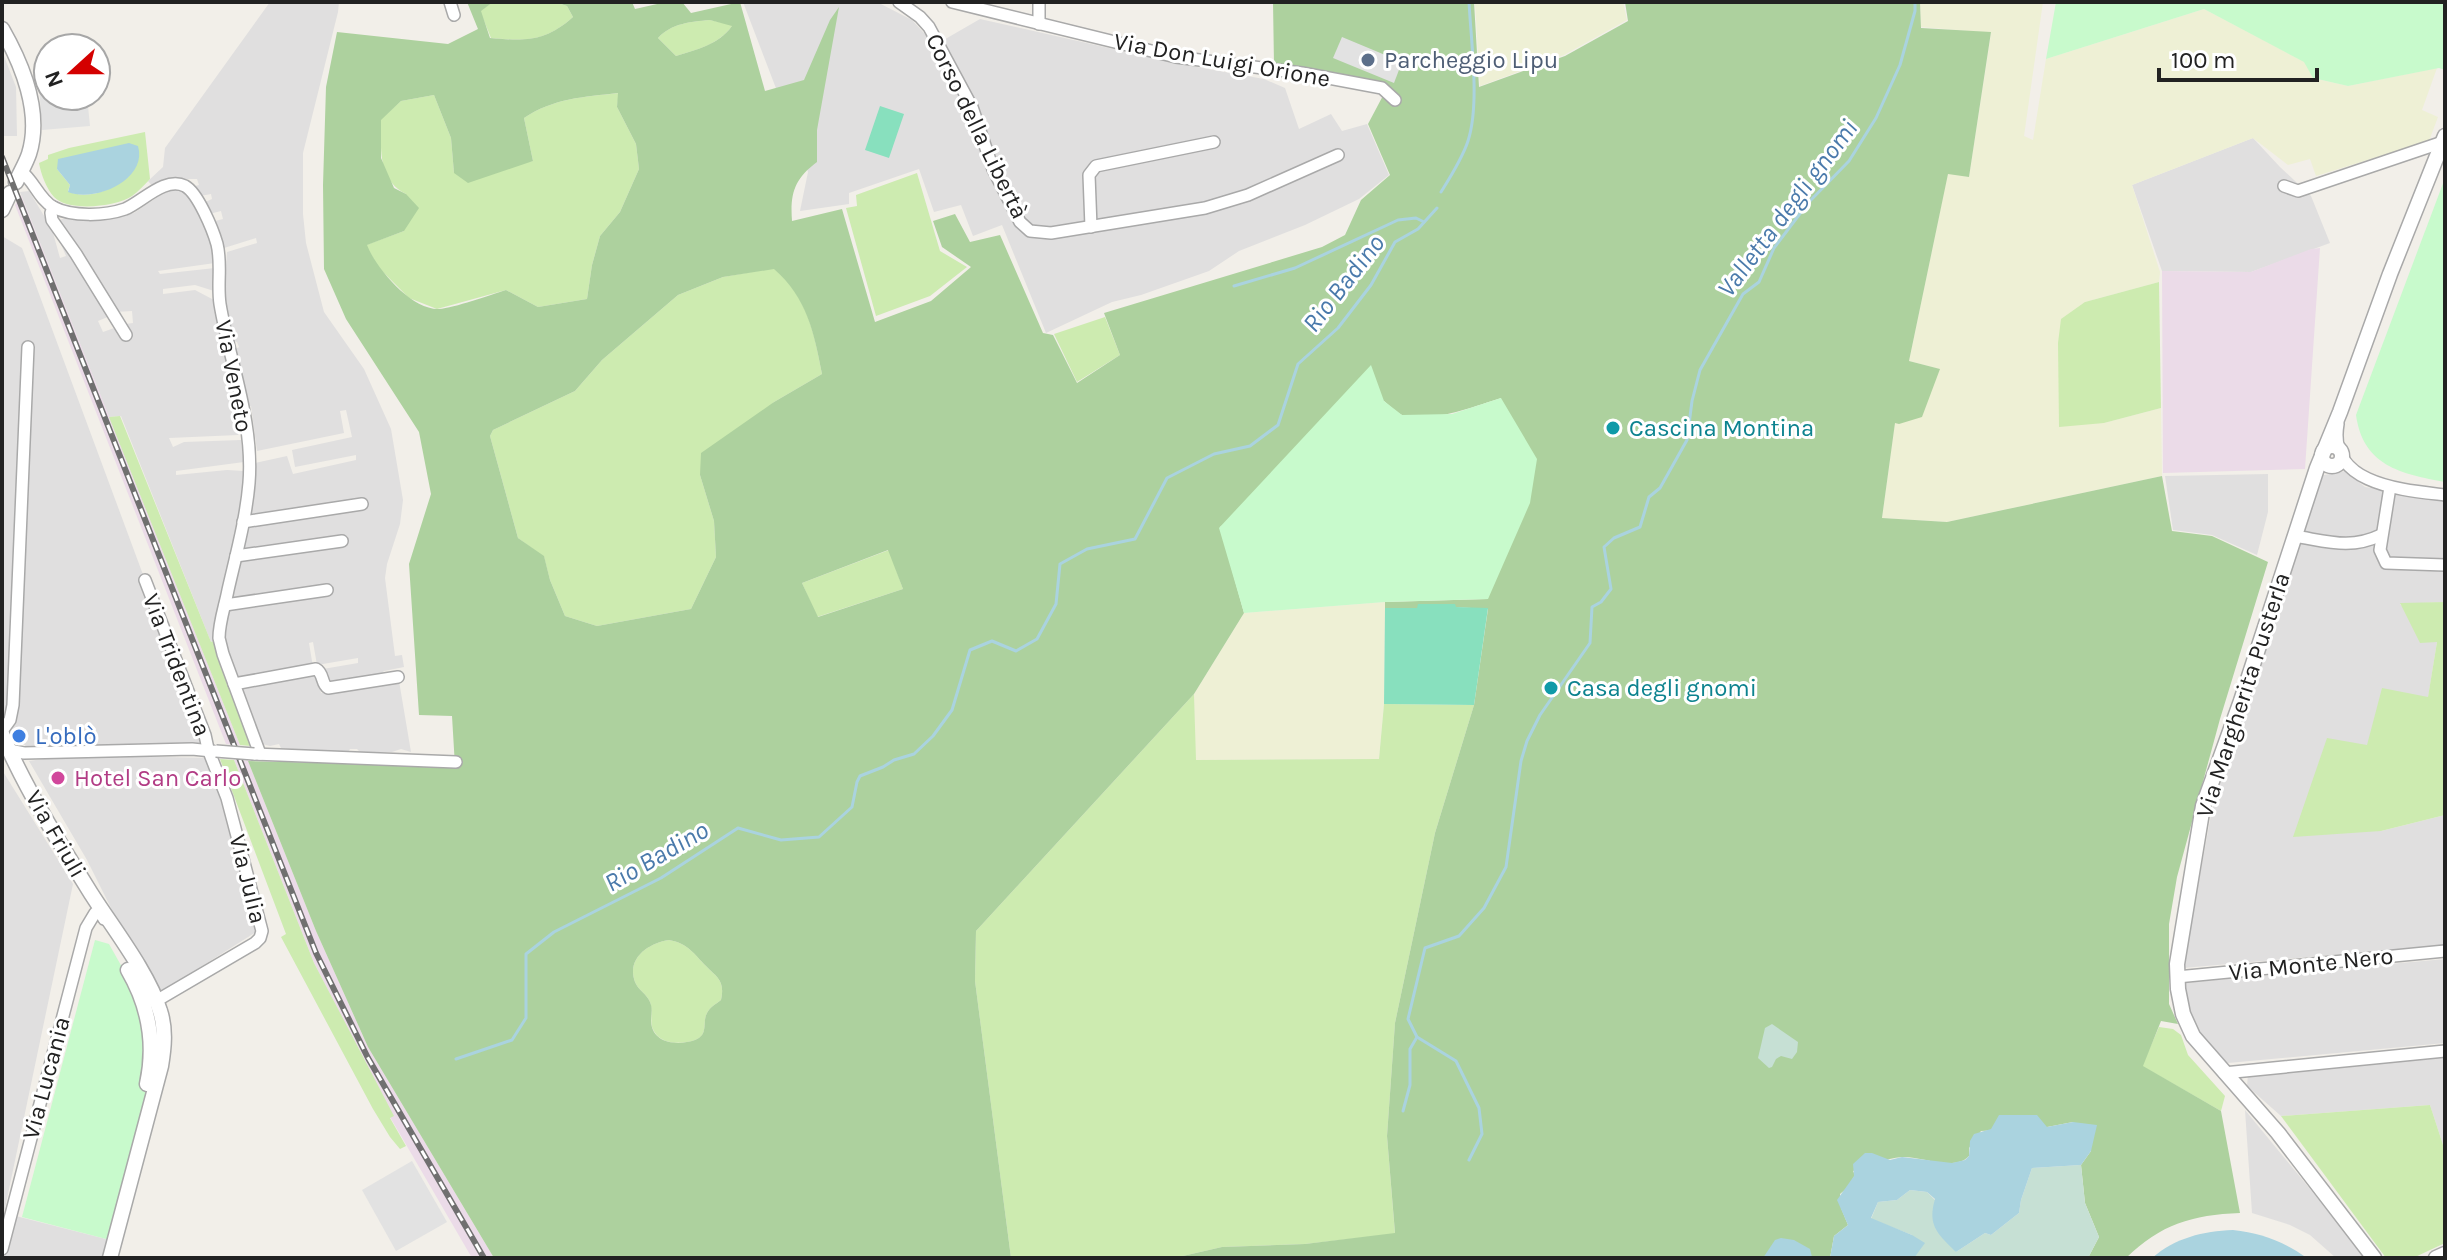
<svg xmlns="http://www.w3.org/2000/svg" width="2447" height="1260" viewBox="0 0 2447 1260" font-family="Karla,sans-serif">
<rect width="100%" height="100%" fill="#f2efe9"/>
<!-- residential -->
<g fill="#e0dfdf">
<polygon points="270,2 339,2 338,12 303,153 303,214 306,243 324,312 364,369 391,429 403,500 400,524 387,564 385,578 395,656 402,655 404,667 384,671 377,678 329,683 323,669 358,663 358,658 317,665 313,642 309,643 313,667 237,680 224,636 240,559 298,551 302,553 311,549 242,552 253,491 255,463 287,456 293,474 356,460 356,455 295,467 292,450 352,437 346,410 340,411 344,433 257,451 251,406 249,407 236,349 239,347 237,342 234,341 224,291 227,252 257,243 256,238 224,248 215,221 223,219 221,211 209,214 203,203 212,199 211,194 200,196 195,186 199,185 197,179 180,179 153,187 148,181 163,167 165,148"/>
<polygon points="743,2 877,2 912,20 935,45 980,19 1175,63 1264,79 1285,88 1299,129 1331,114 1342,131 1367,124 1389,175 1359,199 1305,225 1239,251 1209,271 1141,295 1112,302 1046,333 1002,225 973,236 961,205 934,212 919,169 849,193 849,204 800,211 808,172"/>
<polygon points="4,56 16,87 17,136 2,136 2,57"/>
<polygon points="2253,138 2280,167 2311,196 2330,243 2251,272 2162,271 2132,185"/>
<polygon points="173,189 185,191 190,197 213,246 215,263 158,271 160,274 215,268 214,291 195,285 163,289 163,294 195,290 214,300 215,312 218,315 239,404 241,430 238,435 169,438 173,447 184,442 241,440 244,462 176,471 176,475 227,470 244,471 241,504 214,641 211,642 121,416 109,417 20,192 29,191 52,229 60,258 66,256 61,244 64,243 110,316 98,321 103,332 117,327 124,339 131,338 125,324 133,323 132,311 116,312 58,220 67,218 100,220 134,213 159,196"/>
<polygon points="2,236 22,248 145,580 205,735 202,744 26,746 13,736 2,720"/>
<polygon points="2345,471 2365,487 2445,499 2445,602 2400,604 2437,642 2428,698 2381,831 2445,815 2445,945 2183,968 2212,809 2319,476"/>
<polygon points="2268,474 2268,512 2257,555 2212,535 2173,530 2165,476"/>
<polygon points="314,673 318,676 321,693 399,681 411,752 401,749 392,752 360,752 357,749 350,749 348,752 303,751 281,748 279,744 270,746 262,744 240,686"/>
<polygon points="70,755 210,758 259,930 158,994 127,940 87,860 29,761"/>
<polygon points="2,770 73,884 4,1213 110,1240 105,1258 2,1258"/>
<polygon points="2445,959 2445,1043 2228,1063 2215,1054 2194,1024 2184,983"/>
<polygon points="2445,1054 2445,1151 2430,1105 2281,1116 2247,1086 2248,1074"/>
<polygon points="2245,1110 2367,1258 2336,1258 2310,1235 2290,1225 2252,1213"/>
</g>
<!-- industrial -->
<g fill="#ebdbe8">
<polygon points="21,195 240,745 226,744 15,205"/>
<polygon points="2320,248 2305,469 2163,473 2162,271 2251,272 2311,249"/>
<polygon points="234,760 248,761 316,931 368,1047 494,1258 472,1258 390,1117 393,1115 314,963"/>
</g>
<!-- farmland -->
<g fill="#eef0d5">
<polygon points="1475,2 1623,2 1627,20 1564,55 1480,86"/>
<polygon points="1920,2 2043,2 2024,136 2033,140 2046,59 2204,9 2305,62 2313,78 2348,86 2437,68 2422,110 2438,117 2429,141 2316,176 2310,159 2288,165 2253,138 2132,185 2160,272 2159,282 2085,302 2104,423 2161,408 2162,476 1947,522 1882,518 1895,422 1939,369 1909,361 1948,173 1969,177 1991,33 1921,27"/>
<polygon points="1385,602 1384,704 1379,759 1195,760 1194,694 1244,613"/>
</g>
<!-- grass -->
<g fill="#cdebb0" fill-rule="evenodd">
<path d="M493,2H555L567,6L573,17C545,42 525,41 491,38L480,11Z"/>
<path d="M710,20L733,25C718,45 698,49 676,56L658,38C672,23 690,22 710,20Z"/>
<path d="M619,93L617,107L636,144L639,169L620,212L600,236L592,265L587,299L538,307L506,290L437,309L409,298L378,267L366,245L404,231L406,194C377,179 381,148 381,119L401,101L434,95L451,138L454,173L533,161L524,118C554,98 584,97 619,93Z"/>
<path d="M145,132L150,179C144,185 138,192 132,196C116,207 68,212 54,197C46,188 41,174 39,163L48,159V155L69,148ZM57,169L129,176C113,189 88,201 68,191L70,185Z"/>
<polygon points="917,173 940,251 967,267 930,296 876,316 846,208 857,206 856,195"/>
<path d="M774,268C808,298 814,332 822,374L774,402L700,475L714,521L716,557L691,609L597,626L565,616L550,580L544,557L518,538L490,436L493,430L575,391L602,360L678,295L723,277Z"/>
<polygon points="2159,282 2161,408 2104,423 2059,427 2058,343 2061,319 2085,302"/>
<polygon points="1105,317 1120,355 1077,382 1054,334"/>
<polygon points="120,416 211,642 214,641 251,746 240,745 109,417"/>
<polygon points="889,550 903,589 817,617 802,583"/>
<polygon points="2445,602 2445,815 2381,831 2293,837 2327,738 2367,745 2382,688 2428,697 2437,642 2420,643 2400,603"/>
<polygon points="1194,694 1196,760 1379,759 1384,704 1474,705 1435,833 1395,1023 1387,1136 1395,1234 1305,1244 1222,1247 1174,1258 1011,1258 975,981 976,931"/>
<polygon points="220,759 234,760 314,963 394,1116 390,1118 406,1146 400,1149 390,1137 373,1109 281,937 286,934"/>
<path d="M669,940C688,943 694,954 706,966C718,978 725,981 721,1000C716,1004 710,1007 707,1013C702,1023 709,1035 695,1040C680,1045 658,1045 652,1027C650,1019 653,1010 650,1002C647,994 638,990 635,982C626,958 649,943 669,940Z"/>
<polygon points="2159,1027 2173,1029 2181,1035 2188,1055 2225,1096 2221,1111 2142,1066"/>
<polygon points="2430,1105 2445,1151 2445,1243 2413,1258 2386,1258 2281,1116"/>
</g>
<!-- forest -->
<path fill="#add19e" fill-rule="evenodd" d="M467,2H493L481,11L490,38C525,41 545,42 573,17L567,6L555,2H632L635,9L666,2H682L691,13L740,2L765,91L804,80L830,20L839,7L817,130V162C794,179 790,194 792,221L842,209L875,322L931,301L971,267L942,247L933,221L955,214L970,242L1000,235L1043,333L1053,335L1077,383L1120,355L1104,313L1322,247L1345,235L1361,200L1390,175L1368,124L1386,90L1274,65L1273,2H1474L1479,87L1565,56L1628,21L1625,2H1920L1921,28L1991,32L1969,177L1948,174L1909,361L1940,369L1922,417L1899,424L1895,423L1882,518L1947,522L2162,476L2172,531L2212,536L2268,562L2220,719L2177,877L2169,924V1004L2178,1024L2161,1021L2143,1066L2221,1111L2240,1213C2192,1215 2161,1224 2126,1258H2088L2099,1237L2085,1203L2081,1165L2091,1151L2073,1122L2047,1127L1981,1131L1969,1148V1156C1954,1172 1922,1156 1902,1157C1886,1158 1868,1167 1853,1171L1855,1175L1847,1188L1840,1194L1841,1208L1848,1225L1834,1236L1830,1258H1174L1222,1247L1305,1244L1395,1233L1387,1136L1395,1023L1435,833L1474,705L1488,609L1455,607V604H1418V608H1385V602L1488,599L1501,398C1473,407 1434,422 1405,416C1397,414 1390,406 1384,401L1220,527L1244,613L1194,694L976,931L975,981L1011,1258H494L368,1047L316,931L248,761L455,766L452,716L419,715L409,564L431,494L419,432L346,319L324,269L323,185L326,87L337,32L448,44L478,29ZM710,20L732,26C718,45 698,49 676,56L658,38C672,23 690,22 710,20ZM618,93L617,107L636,144L639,169L620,212L600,236L592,265L587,299L538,307L506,290C490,295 454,308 439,309C411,310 376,268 367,245L404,231L419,208L406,194L394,188L381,158V120L401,101L434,95L451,138L454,173L468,183L533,161L524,118C554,98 584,97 618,93ZM774,269C807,298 814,332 822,374L774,402L701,453L700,475L714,521L716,557L691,609L597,626L565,616L550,580L544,556L518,538L490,436L493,430L575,391L602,360L678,295L723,277ZM888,550L903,589L818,617L802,583ZM669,940C688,943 694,954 706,966C718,978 725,981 721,1000C716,1004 710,1007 707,1013C702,1022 709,1035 695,1040C678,1046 652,1044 651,1021C651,1014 653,1009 650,1002C647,994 638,990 635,982C626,958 649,943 669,940Z"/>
<!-- wetland -->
<g fill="#c6e0d4">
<polygon points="1772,1024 1798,1042 1797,1052 1792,1059 1781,1056 1776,1059 1772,1067 1769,1068 1758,1058 1765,1028"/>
<polygon points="2081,1165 2085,1203 2099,1237 2088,1258 1914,1258 1912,1235 1871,1219 1878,1202 1897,1200 1910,1190 1927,1192 1935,1200 1956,1252 1985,1233 1991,1235 2019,1213 2021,1200 2032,1168"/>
</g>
<!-- park -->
<g fill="#c8facc">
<polygon points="2056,2 2445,2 2445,70 2439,68 2348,86 2313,78 2304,62 2204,9 2046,59"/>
<path d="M2445,178V482C2401,474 2363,466 2356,415Z"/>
<polygon points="1371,365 1384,401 1402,415 1452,414 1501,398 1537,459 1530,503 1488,599 1385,602 1244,613 1219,528"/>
<polygon points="95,940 109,944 150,1017 147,1098 110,1240 22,1217"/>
</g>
<!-- pitch -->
<g fill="#88e0be">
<polygon points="880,106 904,114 889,158 865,150"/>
<polygon points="1418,604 1455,604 1456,607 1488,608 1474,705 1384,704 1385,608 1417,608"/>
</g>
<!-- parking -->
<g fill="#e2e2e2">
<polygon points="1342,37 1402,62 1394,83 1333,58"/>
<polygon points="48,67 48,96 87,96 90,126 42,130 38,68"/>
<polygon points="412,1161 447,1222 396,1251 362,1190"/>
</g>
<!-- water -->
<g fill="#aad3df">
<path d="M129,143L138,146C148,180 94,203 68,192L70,185L57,169L58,159Z"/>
<path d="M1999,1115H2037L2047,1127L2073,1122L2097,1125L2091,1151L2081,1165L2032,1168L2021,1200L2019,1213L1991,1235L1985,1233L1956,1252C1938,1234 1927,1226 1935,1199L1927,1192L1910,1190L1897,1200L1878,1202L1871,1218L1912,1235L1925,1243L1914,1258H1830L1834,1236L1848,1225L1837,1200L1854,1176L1853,1164L1865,1153H1872L1890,1160L1902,1157L1952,1163L1965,1160L1969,1156L1970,1141L1974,1134L1991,1129Z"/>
<path d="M2233,1230C2261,1233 2283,1241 2307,1258H2152C2175,1238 2203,1231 2233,1230Z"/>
<polygon points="1781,1238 1794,1240 1810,1249 1812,1257 1763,1258 1775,1240"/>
</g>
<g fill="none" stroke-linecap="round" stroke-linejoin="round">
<!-- stream -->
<g stroke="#aad3df" stroke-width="3">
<path d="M1441,192C1451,176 1462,159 1468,141C1480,104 1471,42 1469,2"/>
<polyline points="1234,286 1295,268 1398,220 1416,218 1424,222"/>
<polyline points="456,1059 512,1040 526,1018 526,954 554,932 661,878 738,828 781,840 819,837 852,807 857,782 860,776 883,767 894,760 914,754 933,736 952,710 970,650 992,641 1016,651 1037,639 1056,604 1060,564 1087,549 1135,539 1167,478 1214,454 1250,446 1278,425 1298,364 1338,328 1371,285 1395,242 1418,229 1437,208"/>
<polyline points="1403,1111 1410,1085 1410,1049 1417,1037"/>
<polyline points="1469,1160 1482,1134 1479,1108 1456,1061 1417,1037 1408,1019 1425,948 1459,936 1484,908 1506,867 1521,761 1527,741 1540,715 1590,643 1592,607 1601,602 1611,589 1604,547 1614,538 1640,527 1649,497 1660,488 1687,440 1692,401 1700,370 1743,294 1759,282 1774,248 1808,203 1849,161 1876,118 1900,65 1915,11 1915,2"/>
</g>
<defs>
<g id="minor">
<polyline points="450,2 454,15"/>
<polyline points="899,2 920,17 929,27 972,107 993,169 1020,222 1030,231 1051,233 1205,208 1248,195 1338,155"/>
<polyline points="952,2 1176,57 1302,73 1382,88 1395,100"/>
<polyline points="1039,2 1039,24"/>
<path d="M21,171C34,181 39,199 53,207C72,217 105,216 125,209C142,202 165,176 185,186C198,193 213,230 217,244C222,264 217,284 220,304C230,364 254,422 249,483C246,519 236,555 228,590C225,606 219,622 219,638L223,654L260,754"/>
<polyline points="2284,186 2298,191 2443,142"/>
<polyline points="53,207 51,213 52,220 76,254 126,335"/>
<polyline points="1091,227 1089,175 1096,166 1214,142"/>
<path d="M2338,424C2327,485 2403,490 2445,495"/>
<polyline points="2390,487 2380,550 2386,563 2445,565"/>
<polyline points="243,522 362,504"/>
<path d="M2294,536C2327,541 2350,550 2381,535"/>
<polyline points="236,556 342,541"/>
<polyline points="145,580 205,735 208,749 227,798 262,931 260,938 255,943 156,1001 150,999"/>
<polyline points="225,605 327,590"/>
<path d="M234,684L316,669C324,673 321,684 328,688L398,677"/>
<polyline points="2,731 10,720 13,705 28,347"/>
<polyline points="9,750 24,753 192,749 212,751"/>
<polyline points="254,754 456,762"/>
<polyline points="2177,977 2445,951"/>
<polyline points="2224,1073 2445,1051"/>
<polyline points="2,1249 86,928 95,913 100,912 104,919"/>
</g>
<g id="tertiary">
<path d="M2,29C22,64 42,113 29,154C26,163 20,173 16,182"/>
<polyline points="2,210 10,193"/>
<circle cx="2332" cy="456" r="10"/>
<path d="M2,734C26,790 60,844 92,895C113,928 149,974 160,1011C166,1029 164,1048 161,1066L110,1258"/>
<path d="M128,970C149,1006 156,1043 147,1084"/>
<polyline points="2374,1258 2278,1133 2193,1036 2183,1014 2178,989 2177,964 2203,806 2241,701 2317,468 2340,412 2390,274 2445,136"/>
<polyline points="2436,1258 2445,1254"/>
</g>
</defs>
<!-- minor casing -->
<use href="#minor" stroke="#a9a9a9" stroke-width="14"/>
<!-- tertiary casing -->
<use href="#tertiary" stroke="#a9a9a9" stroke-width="17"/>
<!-- minor -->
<use href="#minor" stroke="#fff" stroke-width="11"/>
<!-- tertiary -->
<use href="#tertiary" stroke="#fff" stroke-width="14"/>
<defs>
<polyline id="rail" points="2,157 316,953 368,1058 484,1258"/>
</defs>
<!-- rail casing -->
<use href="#rail" stroke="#707070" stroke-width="6"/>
<!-- rail -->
<use href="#rail" stroke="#fff" stroke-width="3" stroke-dasharray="9" stroke-linecap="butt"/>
<defs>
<polyline id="minor-bridge" points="216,751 254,754"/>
</defs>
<!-- minor-bridge casing -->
<use href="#minor-bridge" stroke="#a9a9a9" stroke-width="14" stroke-linecap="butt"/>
<!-- minor-bridge -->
<use href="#minor-bridge" stroke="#fff" stroke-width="11"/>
</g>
<!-- markers -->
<circle fill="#5c6f8a" stroke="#fff" stroke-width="3" cx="1368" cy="60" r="8"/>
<g fill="#0f9aa8" stroke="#fff" stroke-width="3">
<circle cx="1613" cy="428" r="8"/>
<circle cx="1551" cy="688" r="8"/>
</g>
<circle fill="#3f7fe0" stroke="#fff" stroke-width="3" cx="19" cy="736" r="8"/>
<circle fill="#d1479c" stroke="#fff" stroke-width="3" cx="58" cy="778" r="8"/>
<g text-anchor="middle" stroke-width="6" stroke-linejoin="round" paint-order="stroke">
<!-- street labels -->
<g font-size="24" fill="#222" stroke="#fff">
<text transform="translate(1222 60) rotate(10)" y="8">Via Don Luigi Orione</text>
<text transform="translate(977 126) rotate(64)" y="8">Corso della Libertà</text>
<text transform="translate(234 376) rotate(79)" y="8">Via Veneto</text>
<text transform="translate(177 665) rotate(69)" y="8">Via Tridentina</text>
<text transform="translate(2243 695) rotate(-72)" y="8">Via Margherita Pusterla</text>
<text transform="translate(56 834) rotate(60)" y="8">Via Friuli</text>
<text transform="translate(248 879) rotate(76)" y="8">Via Julia</text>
<text transform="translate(2311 964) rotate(-6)" y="8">Via Monte Nero</text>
<text transform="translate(46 1078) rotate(-75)" y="8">Via Lucania</text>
</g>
<!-- service labels -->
<g font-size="24" fill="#4e5e75" stroke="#fff" text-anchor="start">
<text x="1384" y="68">Parcheggio Lipu</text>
</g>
<!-- culture labels -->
<g font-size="24" fill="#0d838f" stroke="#fff" text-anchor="start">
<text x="1629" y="436">Cascina Montina</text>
<text x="1567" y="696">Casa degli gnomi</text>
</g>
<!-- shop labels -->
<g font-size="24" fill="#366cbe" stroke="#fff" text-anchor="start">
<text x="35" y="744">L'oblò</text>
</g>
<!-- hotel labels -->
<g font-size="24" fill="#b23c85" stroke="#fff" text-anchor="start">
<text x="74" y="786">Hotel San Carlo</text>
</g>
<!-- water labels -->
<g font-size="26" font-style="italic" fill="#4a7aab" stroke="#fff">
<text transform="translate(1787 208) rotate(-53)" y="9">Valletta degli gnomi</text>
<text transform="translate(1343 283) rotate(-52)" y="9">Rio Badino</text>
<text transform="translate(656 856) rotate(-30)" y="9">Rio Badino</text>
</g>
</g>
<!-- border -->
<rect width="2447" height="1260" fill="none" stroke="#222222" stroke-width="8"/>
<!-- north arrow -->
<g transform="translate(72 72) rotate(249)"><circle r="38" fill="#ffffff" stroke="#a7a7a7" stroke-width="2"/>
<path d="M0-6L14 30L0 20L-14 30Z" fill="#d40000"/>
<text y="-12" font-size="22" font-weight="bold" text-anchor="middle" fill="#222222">N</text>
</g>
<!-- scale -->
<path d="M2159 68v12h158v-12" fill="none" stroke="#222222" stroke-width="4"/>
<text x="2171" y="68" font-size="24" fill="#222222" stroke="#ffffff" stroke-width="6" paint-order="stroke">100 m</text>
</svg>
